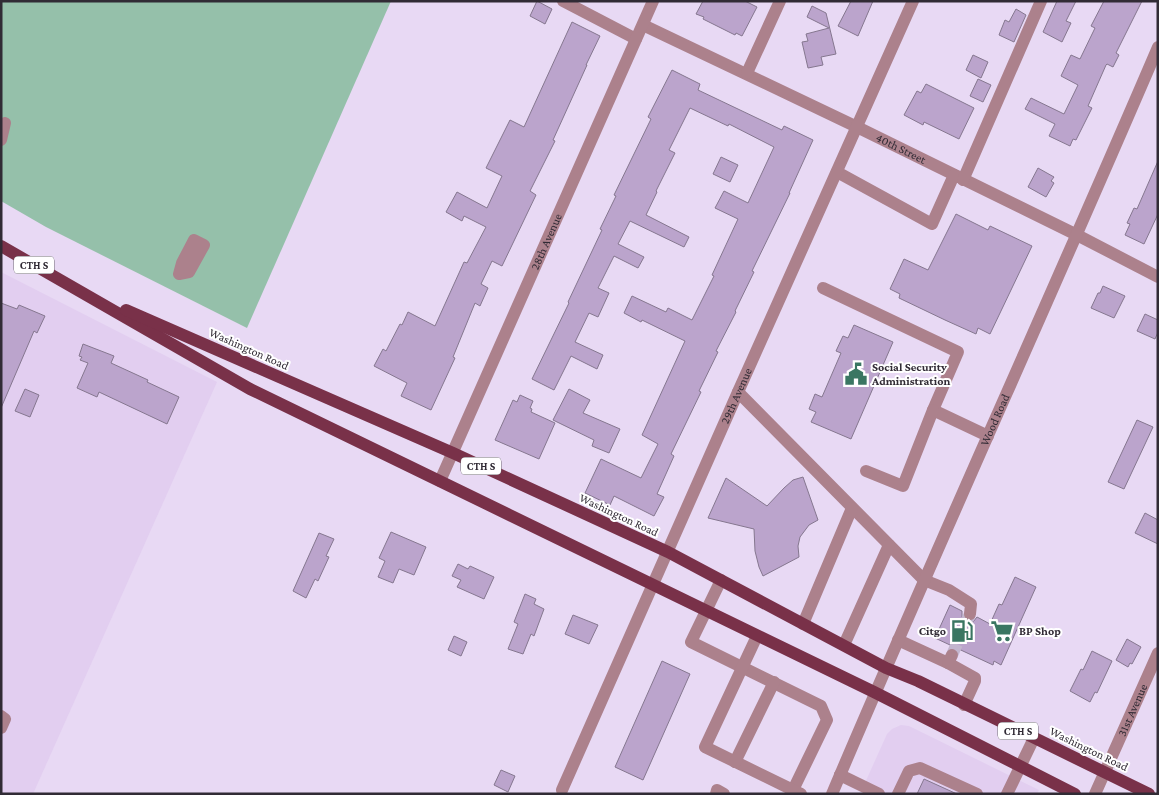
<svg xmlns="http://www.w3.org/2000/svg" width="1159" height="795" viewBox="0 0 1159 795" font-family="'Crimson Pro',serif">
<rect width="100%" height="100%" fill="#e8d9f4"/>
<!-- built -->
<g fill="#e2cef0">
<polygon points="1,272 217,382 33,794 1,794"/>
<polygon points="901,725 909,726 1039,790 1037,794 860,794 887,734 892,729"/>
</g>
<!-- green -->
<polygon fill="#95c0aa" points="1,1 391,1 247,328 46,227 1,201"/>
<!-- building -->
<g fill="#bba4cc" stroke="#85778f">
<polygon points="537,1 552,9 545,24 530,16"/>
<polygon points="703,1 745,1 757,7 742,36 736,33 735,35 703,19 704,17 696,14"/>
<polygon points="851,1 873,1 858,36 838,26"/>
<polygon points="1057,1 1076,1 1066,21 1071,23 1062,42 1043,32"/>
<polygon points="1104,1 1142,1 1116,53 1119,55 1113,67 1107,64 1106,65 1088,106 1092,108 1076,140 1073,139 1070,146 1049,136 1055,124 1025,109 1031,98 1064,114 1078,85 1061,76 1071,55 1080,59 1095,28 1091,26"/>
<polygon points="812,6 826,13 836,54 821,57 823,65 808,68 802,42 808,41 806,34 829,28 807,17"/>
<polygon points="1016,9 1026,15 1014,42 999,35 1005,20 1009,22"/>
<polygon points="572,22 600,36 586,65 587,65 553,140 555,141 530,191 536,195 502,266 492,261 481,284 488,288 480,306 475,303 453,357 455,358 431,410 401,396 407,383 374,366 383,349 386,351 400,324 402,325 408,312 435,326 464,262 467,263 486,227 464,216 462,221 446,212 457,192 487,208 502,176 486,168 510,120 524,127"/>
<polygon points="973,55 988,62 981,78 966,70"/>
<polygon points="672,70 700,84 698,90 782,130 784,126 813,140 789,193 790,193 752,271 754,272 735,311 736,312 716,351 718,352 699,391 701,392 671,454 674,456 657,494 664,497 654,516 614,496 610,505 585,493 601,459 641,478 658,444 642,435 685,341 642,320 641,322 624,313 632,296 666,312 668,308 692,320 714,276 712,275 738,219 715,208 724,191 748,203 774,147 729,124 728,126 690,108 669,150 675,153 656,191 657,192 646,215 689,237 684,247 630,221 618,244 644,257 638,268 614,256 598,288 609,293 598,317 589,313 575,342 603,355 597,369 571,356 554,390 532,379 569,303 568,302 602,230 600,229 616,196 614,195 651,119 648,117"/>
<polygon points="978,79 991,85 983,102 970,96"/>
<polygon points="926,84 974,108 959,139 924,122 923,125 904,115 917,91 921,93"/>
<polygon points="721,157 738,165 730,182 713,174"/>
<polygon points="1158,161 1158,214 1144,244 1125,235 1130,224 1127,223 1134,208 1137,209"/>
<polygon points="1038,168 1054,177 1051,181 1054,183 1046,197 1028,187"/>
<polygon points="956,214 988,230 990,226 1032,246 990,334 978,328 976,334 945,320 899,298 900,294 890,289 904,259 928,270"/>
<polygon points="1103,286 1125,296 1114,318 1091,308 1098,293 1100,293"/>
<polygon points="1,303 17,309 19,305 45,316 37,333 34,331 1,408"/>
<polygon points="1145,314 1158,320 1158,332 1155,339 1137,331"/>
<polygon points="854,325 893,342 851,439 811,422 816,412 809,409 815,394 822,397 841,353 836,351 843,336 848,338"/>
<polygon points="83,344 114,356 111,363 148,380 147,382 179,397 167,424 99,392 97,397 77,388 88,363 80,360 82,357 79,356"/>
<polygon points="25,389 39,395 30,417 15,411"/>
<polygon points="569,389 590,400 583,413 620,429 609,453 592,446 594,440 553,420"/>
<polygon points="520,395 533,401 530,408 532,409 531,412 555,423 539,459 495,440 513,400 517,402"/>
<polygon points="1137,420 1153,427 1124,489 1108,482"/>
<polygon points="803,477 818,520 809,525 800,537 798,546 799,557 763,576 759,567 755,551 754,529 708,518 726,478 767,506 784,488 793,480"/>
<polygon points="1145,513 1158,520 1158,544 1135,533"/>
<polygon points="391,532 426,547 414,575 399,569 393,583 378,577 385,561 379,558"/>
<polygon points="319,533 334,539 326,556 329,557 318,581 315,579 306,598 293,591"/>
<polygon points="458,564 468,569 470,566 494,577 484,599 457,587 461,580 452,576"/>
<polygon points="1015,577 1036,587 1001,665 994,661 993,665 935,638 950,605 962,611 962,617 966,621 973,622 977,617 990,624 999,604 1002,605"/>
<polygon points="525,594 536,599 534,604 544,609 534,636 531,634 523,654 508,649 518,624 514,622"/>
<polygon points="573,615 598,625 589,644 565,634"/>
<polygon points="454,636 467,642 461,656 448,650"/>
<polygon points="1127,639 1141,647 1132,664 1130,663 1128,667 1116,660"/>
<polygon points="1092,651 1112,661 1097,693 1095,692 1090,702 1070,691 1081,669 1083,670"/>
<polygon points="662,661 690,674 643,780 615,767"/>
<polygon points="501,770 515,776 508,792 494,785"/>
<polygon points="924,779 957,794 917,794"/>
</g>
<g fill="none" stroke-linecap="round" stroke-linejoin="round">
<!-- minor-tunnel -->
<polyline stroke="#c3b6ce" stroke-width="12" stroke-dasharray="12 6" stroke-linecap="butt" points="952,655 970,614"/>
<!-- minor -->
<g stroke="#ac818c" stroke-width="12">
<polyline points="563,1 636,39"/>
<path id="s1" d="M643,25L857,127L1077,235L1158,277"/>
<polyline points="747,73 780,1"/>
<polyline points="1,140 5,123"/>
<polyline points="837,172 932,224 954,175"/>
<polyline points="963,180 1041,1"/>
<polygon points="194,240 204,245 189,272 179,274 182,263"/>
<polyline points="823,288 958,352 933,410 988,436"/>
<polyline points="738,392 924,580 949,590 971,604 970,614"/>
<polyline points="866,471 903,486 933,410"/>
<path id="s2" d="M440,481L653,1"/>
<polyline points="721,580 691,642 821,706 827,720 793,790"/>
<polyline points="803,624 852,508"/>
<polyline points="757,636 705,747 801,794"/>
<polyline points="898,640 948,663"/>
<polyline points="844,645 889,545"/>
<polyline points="952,655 948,663 975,678 975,681 964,705"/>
<polyline points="1,716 5,719 1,728"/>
<polyline points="735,762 774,682"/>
<polyline points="840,775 879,794"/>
<path id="s3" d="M562,790L738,392L913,1"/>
<polyline points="716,794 717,790 724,794"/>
<path id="s4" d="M832,794C938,544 1051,297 1158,47"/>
<polyline points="898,794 909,771 920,768 977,794"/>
<polyline points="1007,794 1034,738"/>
<path id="s5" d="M1095,794L1158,653"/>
</g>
<!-- major -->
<g stroke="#793149" stroke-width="12">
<polyline points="1,246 250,389 874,692 1075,794"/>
<polyline points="126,310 453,453 668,552 886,668 918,681 1149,794"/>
</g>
</g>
<!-- icons -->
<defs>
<symbol id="civic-bare" viewBox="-9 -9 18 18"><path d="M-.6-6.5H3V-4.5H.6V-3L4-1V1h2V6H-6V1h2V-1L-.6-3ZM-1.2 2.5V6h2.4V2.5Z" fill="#3a7662" stroke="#fff" stroke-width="2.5" paint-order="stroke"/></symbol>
<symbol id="fuel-bare" viewBox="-9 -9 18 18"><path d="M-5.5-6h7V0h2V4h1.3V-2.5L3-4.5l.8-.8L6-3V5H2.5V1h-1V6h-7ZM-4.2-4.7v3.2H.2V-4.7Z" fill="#3a7662" stroke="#fff" stroke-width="2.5" paint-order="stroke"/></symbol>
<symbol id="supermarket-bare" viewBox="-9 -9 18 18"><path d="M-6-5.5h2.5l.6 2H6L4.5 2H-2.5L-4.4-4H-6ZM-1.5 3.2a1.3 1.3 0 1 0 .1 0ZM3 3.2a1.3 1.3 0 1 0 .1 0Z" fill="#3a7662" stroke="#fff" stroke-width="2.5" paint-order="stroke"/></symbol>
</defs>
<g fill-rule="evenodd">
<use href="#civic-bare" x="840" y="358" width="32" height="32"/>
<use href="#fuel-bare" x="946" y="615" width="32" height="32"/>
<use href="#supermarket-bare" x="986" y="615" width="32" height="32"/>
</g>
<g text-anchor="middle" stroke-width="4" stroke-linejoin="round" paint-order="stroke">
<!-- shield labels -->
<g fill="#fff" stroke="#6f6b72" stroke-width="1">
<rect x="14" y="256.5" width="40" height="17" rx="4"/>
<rect x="461" y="457.5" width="40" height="17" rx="4"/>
<rect x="998" y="722.5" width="40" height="17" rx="4"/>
</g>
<g font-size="11" font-weight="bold" fill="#312b35">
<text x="34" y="269">CTH S</text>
<text x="481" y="470">CTH S</text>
<text x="1018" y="735">CTH S</text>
</g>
<!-- street labels -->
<g font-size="12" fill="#312b35" stroke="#fff">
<text dy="4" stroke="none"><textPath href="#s1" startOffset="286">40th Street</textPath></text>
<text dy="4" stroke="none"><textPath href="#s2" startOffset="262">28th Avenue</textPath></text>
<text transform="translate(249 349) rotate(24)" y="4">Washington Road</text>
<text dy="4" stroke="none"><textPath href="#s3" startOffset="431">29th Avenue</textPath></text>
<text dy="4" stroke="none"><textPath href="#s4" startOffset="408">Wood Road</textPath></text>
<text transform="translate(619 515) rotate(25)" y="4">Washington Road</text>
<text dy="4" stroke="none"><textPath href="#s5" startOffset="92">31st Avenue</textPath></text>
<text transform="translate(1089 749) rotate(26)" y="4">Washington Road</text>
</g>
<!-- poi labels -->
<g font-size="12" font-weight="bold" fill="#312b35" stroke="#fff" text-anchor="start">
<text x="872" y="371">Social Security<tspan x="872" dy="14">Administration</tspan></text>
<text x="946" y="635" text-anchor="end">Citgo</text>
<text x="1019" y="635">BP Shop</text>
</g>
</g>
<!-- border -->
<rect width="1159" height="795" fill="none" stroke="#312b35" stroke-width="5"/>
</svg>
